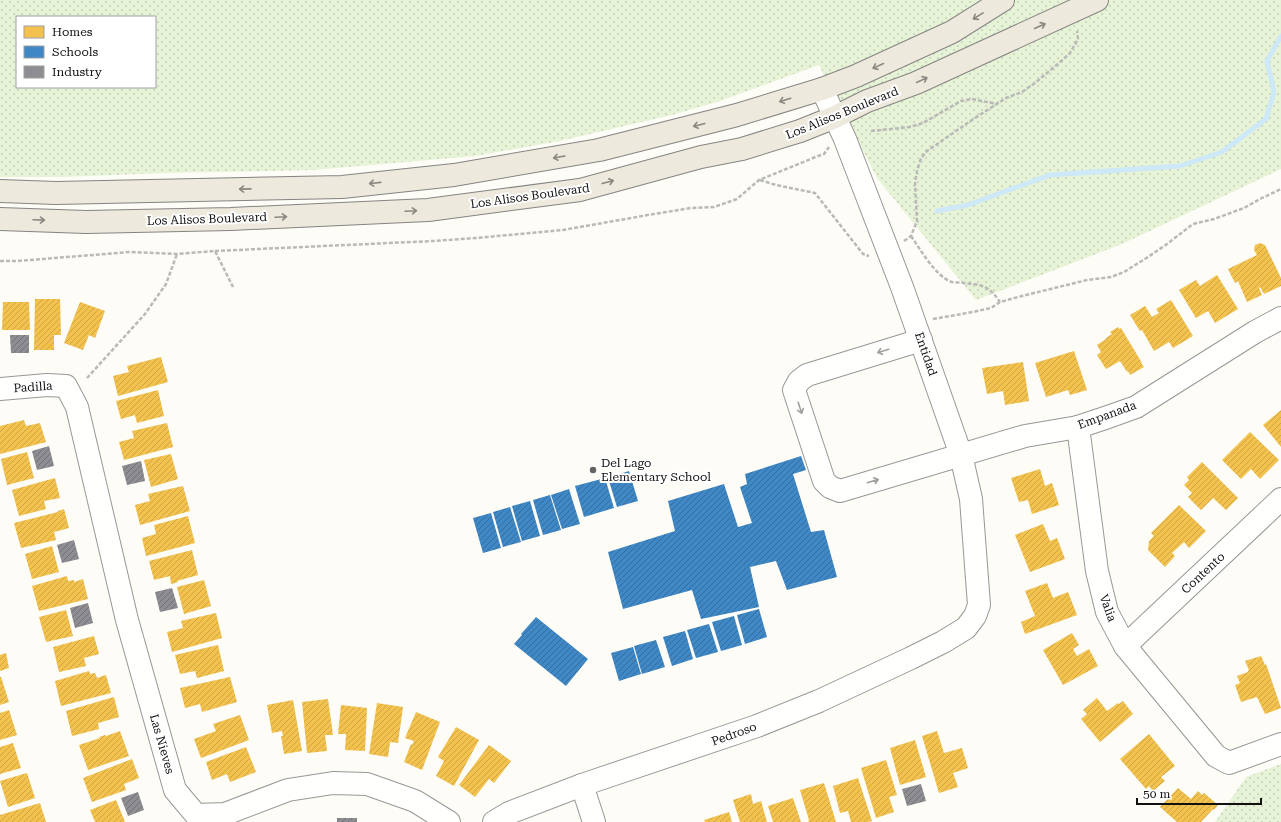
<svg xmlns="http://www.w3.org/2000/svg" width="1281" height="822" viewBox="0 0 1281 822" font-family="'Roboto Serif',serif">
<defs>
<pattern id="grass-dots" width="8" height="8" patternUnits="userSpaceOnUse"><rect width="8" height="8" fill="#e7f3d7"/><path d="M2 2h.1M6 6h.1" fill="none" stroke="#c5cfb8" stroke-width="1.8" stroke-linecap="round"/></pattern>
<pattern id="homes-hatch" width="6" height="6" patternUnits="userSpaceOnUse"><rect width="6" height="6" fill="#f2c14e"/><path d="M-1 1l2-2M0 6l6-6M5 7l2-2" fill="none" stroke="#cea543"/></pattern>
<pattern id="schools-hatch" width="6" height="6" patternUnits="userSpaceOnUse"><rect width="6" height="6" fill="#3f88c5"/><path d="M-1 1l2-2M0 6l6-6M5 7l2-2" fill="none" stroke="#336e9f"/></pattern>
<pattern id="industry-hatch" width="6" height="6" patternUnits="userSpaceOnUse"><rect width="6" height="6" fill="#8d8d92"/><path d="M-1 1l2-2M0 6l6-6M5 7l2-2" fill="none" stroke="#727276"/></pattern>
</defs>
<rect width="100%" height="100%" fill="#fdfcf7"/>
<!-- grass -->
<g fill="url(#grass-dots)" fill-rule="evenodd">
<path d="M0,0H1281V169L1122,244L976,300L877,178L819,65L717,102L672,115L560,141L475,156L313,170L165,173L62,177H0ZM17,17H155V87H17Z"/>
<polygon points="1281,764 1281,822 1215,822 1246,777"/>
</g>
<!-- homes -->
<g fill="url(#homes-hatch)">
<polygon points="1260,243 1265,245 1281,278 1281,286 1264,294 1260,287 1259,288 1262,295 1247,302 1238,281 1235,283 1228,269 1257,255 1254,250 1255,245"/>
<polygon points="1217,275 1238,309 1215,323 1208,311 1196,318 1179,290 1196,280 1200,286"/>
<polygon points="35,299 60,299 61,335 54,335 54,350 34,350"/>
<polygon points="1171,300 1193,336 1173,348 1169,342 1154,351 1142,330 1140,331 1130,315 1145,306 1152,317 1159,313 1156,309"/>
<polygon points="3,302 29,302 30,330 2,330"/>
<polygon points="80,302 105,311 95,338 89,335 83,350 64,343"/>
<polygon points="1118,327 1119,329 1121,328 1142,363 1141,363 1144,367 1130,375 1128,371 1127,372 1120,361 1106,369 1097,355 1101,352 1097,345 1106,339 1106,338 1112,334 1110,332"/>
<polygon points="1074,351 1087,390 1070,395 1068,390 1046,397 1035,363"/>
<polygon points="161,357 168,382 118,396 113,376 129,372 127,366"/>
<polygon points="1023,362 1029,401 1005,405 1003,391 987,394 982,368"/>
<polygon points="158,390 164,416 137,423 135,415 121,419 116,401"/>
<polygon points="1281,410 1281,447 1263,425"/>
<polygon points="24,420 26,426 40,423 46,442 0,454 0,426"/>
<polygon points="167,423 173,447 124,460 119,442 134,438 132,431"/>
<polygon points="1250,432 1279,460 1260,479 1251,469 1241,479 1222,460"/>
<polygon points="27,452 34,478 7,485 1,459"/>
<polygon points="171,454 178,479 151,487 144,460"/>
<polygon points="1202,462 1238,498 1226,510 1213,498 1201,510 1188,497 1192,493 1184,485 1189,480 1187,477"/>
<polygon points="1040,469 1045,486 1052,483 1059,505 1032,514 1028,500 1019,502 1011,478"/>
<polygon points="55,478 60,498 44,501 46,509 19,516 12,490"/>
<polygon points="183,486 190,511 140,525 135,505 150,501 148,494"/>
<polygon points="1179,505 1206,531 1189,548 1184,542 1172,553 1175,556 1165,567 1148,550 1149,541 1154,536 1151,533"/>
<polygon points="64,509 69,528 54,532 56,540 21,548 14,523 58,512 58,511"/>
<polygon points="188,516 195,543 146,556 142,538 156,534 154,525"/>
<polygon points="1043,524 1050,541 1057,538 1065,559 1030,572 1015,535"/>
<polygon points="52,546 59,572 32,579 25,554"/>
<polygon points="192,550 198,575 177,581 178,582 171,584 170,576 154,580 149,561"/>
<polygon points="67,576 68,581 74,580 74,582 83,579 88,599 39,611 32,586"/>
<polygon points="204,580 211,606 184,614 177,587"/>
<polygon points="1047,583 1053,598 1068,592 1077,615 1025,634 1021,622 1035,616 1025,591"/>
<polygon points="66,610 73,636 46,642 39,617"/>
<polygon points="216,613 222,638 172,652 167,632 183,628 181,621"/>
<polygon points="1072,633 1079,645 1073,649 1077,656 1089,649 1098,666 1063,685 1043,650"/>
<polygon points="94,636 99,654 84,658 86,666 59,672 53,647"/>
<polygon points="218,645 224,671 197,678 195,671 180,674 175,655"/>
<polygon points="6,653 9,668 0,671 0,655"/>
<polygon points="1261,656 1265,665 1266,664 1281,708 1265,714 1257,697 1241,702 1235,685 1240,683 1237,676 1248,672 1248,671 1249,670 1245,661"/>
<polygon points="89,671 90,674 95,673 97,678 106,675 111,693 61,706 55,681"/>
<polygon points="0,677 1,677 9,702 0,705"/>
<polygon points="230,677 237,702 202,712 200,704 185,708 180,688"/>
<polygon points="114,697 119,717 98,723 99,729 72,736 66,711"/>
<polygon points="1097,698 1107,711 1118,703 1119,704 1123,701 1133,714 1100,742 1081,719 1087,714 1083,710"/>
<polygon points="328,699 333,735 325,735 327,751 307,753 302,702"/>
<polygon points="293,700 302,751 284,754 281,736 283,736 282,731 272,733 267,705"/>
<polygon points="377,703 403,707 398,743 390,742 388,757 369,754"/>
<polygon points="341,705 367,708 365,751 345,750 346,734 338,734"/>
<polygon points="9,710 17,735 0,740 0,713"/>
<polygon points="416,712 440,722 422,770 404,762 411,744 412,745 414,741 405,738"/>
<polygon points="240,715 249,740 201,758 194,739 216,731 213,724"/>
<polygon points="456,727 479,740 454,786 436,776 444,761 438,757"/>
<polygon points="120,731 129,756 88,770 79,745 100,738 99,737 105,735 106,736"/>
<polygon points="937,731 944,753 962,748 968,768 953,773 958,787 939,793 922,736"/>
<polygon points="1149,734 1175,766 1161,777 1165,781 1153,791 1149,786 1146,789 1120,759"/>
<polygon points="915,740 926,777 900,785 890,748"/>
<polygon points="13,743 21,768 0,774 0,747"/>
<polygon points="489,745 511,761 494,783 489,779 475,797 459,785"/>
<polygon points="246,747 256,772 230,782 227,774 212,780 206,762"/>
<polygon points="132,759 139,778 124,784 126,790 92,802 83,778"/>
<polygon points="886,760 897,795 889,797 894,812 876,818 861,768"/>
<polygon points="27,773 35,798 8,807 0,781"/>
<polygon points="858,778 872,821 868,822 851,822 848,811 840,813 833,786"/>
<polygon points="824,783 836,822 808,822 809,820 800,790"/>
<polygon points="1178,788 1191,799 1198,791 1202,795 1204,793 1218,805 1214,810 1213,809 1201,822 1177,822 1160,807"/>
<polygon points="751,794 753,804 761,801 767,822 740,822 733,800"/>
<polygon points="793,798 801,822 773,822 768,806"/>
<polygon points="116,800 125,822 95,822 90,810"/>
<polygon points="40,803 46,822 0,822 0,815"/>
<polygon points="729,812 732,822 705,822 704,820"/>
</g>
<!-- schools -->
<g fill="url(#schools-hatch)">
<polygon points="801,456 806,470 793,474 811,532 824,530 837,577 787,590 776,561 750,567 759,607 701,619 692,590 623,609 608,552 675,531 668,501 724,484 738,527 752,523 740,487 747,484 745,474"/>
<polygon points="629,471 638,501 617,507 608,478"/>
<polygon points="605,478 614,508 584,517 575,486"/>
<polygon points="569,489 580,524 562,529 551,495"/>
<polygon points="550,495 561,530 543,535 533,500"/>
<polygon points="530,501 540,536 522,541 512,506"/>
<polygon points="510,507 521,542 503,547 493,512"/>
<polygon points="491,513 501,548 483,553 473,518"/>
<polygon points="759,609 767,637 745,644 737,615"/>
<polygon points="734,616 742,645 721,651 712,622"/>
<polygon points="536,617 588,659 566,686 514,644 522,635 521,634"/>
<polygon points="709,624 718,652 696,658 687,630"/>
<polygon points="685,631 693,659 672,666 663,637"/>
<polygon points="656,640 665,667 642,674 634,646"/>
<polygon points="633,647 641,674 619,681 611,653"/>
</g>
<!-- industry -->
<g fill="url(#industry-hatch)">
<polygon points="10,335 29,335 29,353 11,353"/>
<polygon points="49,446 54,466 37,470 32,451"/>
<polygon points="141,461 145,481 127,485 122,466"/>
<polygon points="74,540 79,559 62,563 57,545"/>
<polygon points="172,588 178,608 160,612 155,592"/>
<polygon points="88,603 93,623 75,628 70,608"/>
<polygon points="921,784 926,801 907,806 902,789"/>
<polygon points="138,792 144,810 128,816 121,798"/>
<rect x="337" y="818" width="20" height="4"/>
</g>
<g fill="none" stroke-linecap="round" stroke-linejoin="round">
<!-- stream -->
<polyline stroke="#cde8f7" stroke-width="5" points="937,211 968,205 1050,175 1180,166 1222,152 1266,119 1274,92 1267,61 1281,36"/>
<defs>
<g id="minor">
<polyline points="921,340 807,375 799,381 794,390 824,481 830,487 840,491 1025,436 1078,427 1105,418 1136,407 1255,332 1281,318"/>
<polyline points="0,389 47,385 66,386 77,407 127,620 175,790 196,815 225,814 288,790 333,783 367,784 415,801 449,822"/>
<polyline points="1078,427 1097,571 1107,612 1125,646 1216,756 1229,763 1281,744"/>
<polyline points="1125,646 1281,499"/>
<polyline points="582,785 594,822"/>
<polyline points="494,822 509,813 582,785 757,726 819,701 911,658 943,642 966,628 975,616 979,605 971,499 961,455 902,287 845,139 822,89"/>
</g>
<g id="major">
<polyline points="0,191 56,193 342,187 454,175 599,150 737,115 822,89 856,76 952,32 1003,0"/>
<polyline points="0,219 86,222 231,219 428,210 580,190 701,157 742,149 800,131 835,117 867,101 916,83 1097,0"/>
</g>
</defs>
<!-- minor casing -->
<use href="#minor" stroke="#979795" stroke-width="24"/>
<!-- major casing -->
<use href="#major" stroke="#858482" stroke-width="24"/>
<!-- path -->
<g stroke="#b9b9b8" stroke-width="2.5" stroke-dasharray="4 2" stroke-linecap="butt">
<polyline points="871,131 910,127 923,123 961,101 972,99 997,104"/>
<polyline points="760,180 776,185 815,193 863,254 869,256"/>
<path d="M911,236C920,249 936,277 952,282C956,283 960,282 964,283C983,285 989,286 1000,302"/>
<polyline points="904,241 911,236 917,221 915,184 917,171 921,158 927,151 972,120 1006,98 1022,92 1035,83 1059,63 1070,53 1078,39 1077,31"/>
<polyline points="215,251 433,241 476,238 563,230 648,215 691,208 714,207 737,199 759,180 818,156 824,154 829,147"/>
<polyline points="0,261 17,261 130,252 177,254 215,251 233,287"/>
<polyline points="933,319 973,312 991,308 1000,302 1018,297 1087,280 1111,277 1124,272 1148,257 1167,244 1193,224 1214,219 1244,208 1260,199 1281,189"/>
<polyline points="87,378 145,314 166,284 177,254"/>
</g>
<!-- minor -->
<use href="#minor" stroke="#fffffe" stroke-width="22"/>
<!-- major -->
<use href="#major" stroke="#ede9dc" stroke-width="22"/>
</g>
<!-- one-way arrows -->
<defs><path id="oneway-shaft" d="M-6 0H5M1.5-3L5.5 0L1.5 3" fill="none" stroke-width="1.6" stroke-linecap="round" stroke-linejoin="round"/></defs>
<g stroke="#8a8881">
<use href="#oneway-shaft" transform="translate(978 16) rotate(148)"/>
<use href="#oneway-shaft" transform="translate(1040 26) rotate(-24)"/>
<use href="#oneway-shaft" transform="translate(878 66) rotate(155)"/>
<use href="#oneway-shaft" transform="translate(922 80) rotate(-25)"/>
<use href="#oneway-shaft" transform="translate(785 100) rotate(163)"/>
<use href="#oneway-shaft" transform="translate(699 125) rotate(166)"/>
<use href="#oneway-shaft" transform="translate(559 157) rotate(170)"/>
<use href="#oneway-shaft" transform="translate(608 182) rotate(-15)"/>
<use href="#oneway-shaft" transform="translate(375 183) rotate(174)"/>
<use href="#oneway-shaft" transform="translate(245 189) rotate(179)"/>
<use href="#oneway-shaft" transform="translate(411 211) rotate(-3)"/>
<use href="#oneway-shaft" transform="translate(281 217) rotate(-3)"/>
<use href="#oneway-shaft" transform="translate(39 220) rotate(2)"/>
</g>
<g stroke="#a0a09f">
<use href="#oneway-shaft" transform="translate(883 351) rotate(163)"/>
<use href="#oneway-shaft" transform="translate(800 408) rotate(72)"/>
<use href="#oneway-shaft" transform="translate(873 481) rotate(-16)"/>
</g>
<!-- markers -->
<circle fill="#646362" stroke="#fff" stroke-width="1.5" cx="593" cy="470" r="4"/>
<g text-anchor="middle" stroke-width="4" stroke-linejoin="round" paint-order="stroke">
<!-- street labels -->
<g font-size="12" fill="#111" stroke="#fff">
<text transform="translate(842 113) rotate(-22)" y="4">Los Alisos Boulevard</text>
<text transform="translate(530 196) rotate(-8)" y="4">Los Alisos Boulevard</text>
<text transform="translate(207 219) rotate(-2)" y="4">Los Alisos Boulevard</text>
<text transform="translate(926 354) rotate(71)" y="4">Entidad</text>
<text transform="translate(33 387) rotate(-4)" y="4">Padilla</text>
<text transform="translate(1107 415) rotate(-20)" y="4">Empanada</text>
<text transform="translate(1203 573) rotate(-43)" y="4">Contento</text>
<text transform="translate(1108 608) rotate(70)" y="4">Valia</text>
<text transform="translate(734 734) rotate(-20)" y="4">Pedroso</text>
<text transform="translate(162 744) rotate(74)" y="4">Las Nieves</text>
</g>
<!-- poi labels -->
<g font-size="12" fill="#111" stroke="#fff" text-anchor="start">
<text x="601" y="467">Del Lago<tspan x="601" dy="14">Elementary School</tspan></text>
</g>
</g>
<!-- legend -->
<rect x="16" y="16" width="140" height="72" fill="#ffffff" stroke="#a0a0a0"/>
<rect x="24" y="26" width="20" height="12" fill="#f2c14e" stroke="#a0a0a0"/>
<text x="52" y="36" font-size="12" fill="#111111">Homes</text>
<rect x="24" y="46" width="20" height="12" fill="#3f88c5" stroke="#a0a0a0"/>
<text x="52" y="56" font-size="12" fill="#111111">Schools</text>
<rect x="24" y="66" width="20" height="12" fill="#8d8d92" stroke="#a0a0a0"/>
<text x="52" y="76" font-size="12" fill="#111111">Industry</text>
<!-- scale -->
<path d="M1137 798v6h124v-6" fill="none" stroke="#111111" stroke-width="2"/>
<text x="1143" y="798" font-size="12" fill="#111111" stroke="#ffffff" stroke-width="3" paint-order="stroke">50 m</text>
</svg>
